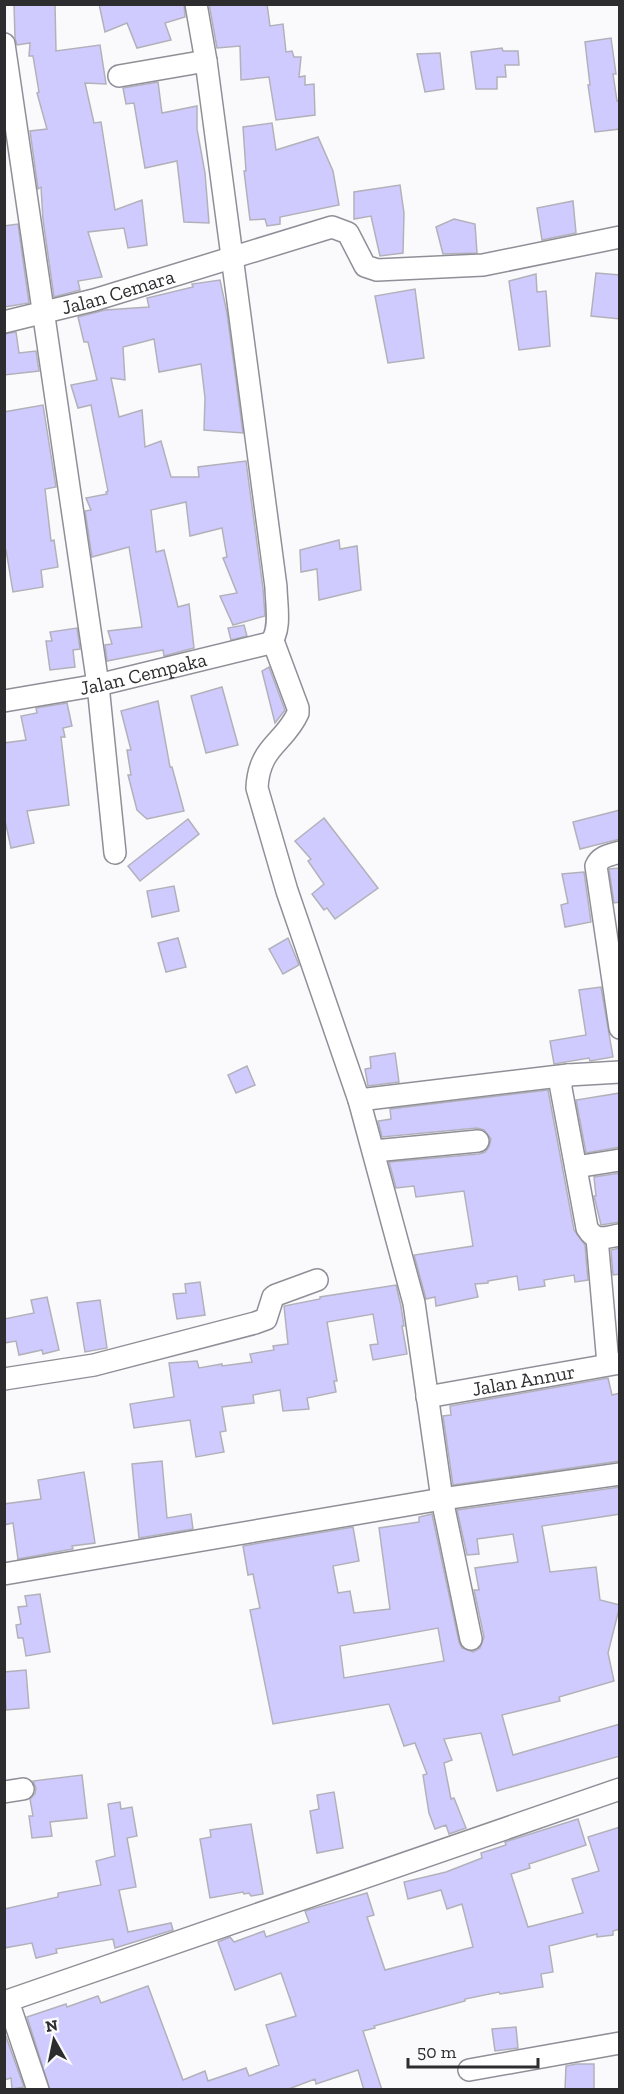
<svg xmlns="http://www.w3.org/2000/svg" width="624" height="2094" viewBox="0 0 624 2094" font-family="'Zilla Slab',serif">
<rect width="100%" height="100%" fill="#fafafd"/>
<!-- building -->
<g fill="#cfcbfe" stroke="#b2b1ba" stroke-width="1.5" fill-rule="evenodd">
<polygon points="14,4 55,4 56,51 100,45 106,84 85,83 94,123 101,122 115,210 142,200 147,245 128,248 124,228 88,232 102,277 78,281 80,290 54,297 43,220 41,187 38,189 30,131 47,129 37,93 39,92 33,56 29,56 30,43 17,45 15,38"/>
<polygon points="99,4 184,4 185,17 165,23 171,40 137,48 127,23 105,32"/>
<polygon points="209,4 267,4 270,26 283,24 286,52 292,51 294,57 301,57 299,77 305,76 305,85 314,84 315,115 276,120 269,77 241,80 240,46 217,48"/>
<polygon points="611,38 616,74 613,74 617,101 620,100 620,129 595,132 588,85 590,85 585,42"/>
<polygon points="502,48 503,51 518,51 519,65 505,65 506,77 497,77 497,89 476,89 471,52"/>
<polygon points="440,53 444,89 425,92 417,54"/>
<polygon points="158,82 162,113 197,106 197,129 205,173 209,223 184,222 177,161 145,168 134,103 126,104 123,88"/>
<polygon points="272,123 276,150 318,137 333,171 339,205 280,217 280,224 267,226 265,219 250,220 244,171 246,171 243,127"/>
<polygon points="400,185 404,213 403,253 380,256 371,216 354,219 354,192"/>
<polygon points="573,201 576,233 542,240 537,208"/>
<polygon points="454,219 475,224 477,253 443,254 436,227"/>
<polygon points="18,224 29,303 4,307 4,226"/>
<polygon points="596,273 620,275 620,319 591,316"/>
<polygon points="536,274 537,292 546,291 550,346 519,350 509,281"/>
<polygon points="220,280 227,313 243,433 204,430 205,398 201,364 159,372 154,339 123,347 125,380 111,378 119,417 142,410 145,447 161,441 171,477 199,477 198,467 246,461 263,588 265,616 233,625 220,596 237,593 223,558 227,557 222,528 190,536 186,502 151,510 156,552 164,550 178,607 189,604 194,648 164,656 163,650 107,661 105,645 112,644 108,631 142,627 129,547 92,557 85,511 91,510 86,498 107,494 106,492 108,491 91,405 78,408 71,385 97,380 88,342 84,342 78,317 105,310 149,307 147,298 193,287 192,284"/>
<polygon points="415,289 424,358 388,363 375,296"/>
<polygon points="16,332 19,353 36,351 39,371 4,375 4,334"/>
<polygon points="43,405 56,487 45,489 51,541 54,540 58,567 41,570 43,587 13,592 6,550 4,550 4,412"/>
<polygon points="339,540 340,549 357,546 361,590 319,600 317,569 301,572 300,550"/>
<polygon points="244,625 247,636 231,640 228,628"/>
<polygon points="77,628 80,649 73,650 75,667 50,670 46,641 52,641 50,632"/>
<polygon points="269,667 285,710 275,723 262,671"/>
<polygon points="222,687 238,745 206,753 191,696"/>
<polygon points="158,701 170,767 172,767 184,811 147,819 137,810 128,775 131,775 127,750 131,750 121,711"/>
<polygon points="67,703 72,726 63,728 65,737 61,737 69,805 27,811 34,843 11,848 4,816 4,743 26,740 21,716 37,713 36,708"/>
<polygon points="620,810 620,839 580,849 573,822"/>
<polygon points="324,818 378,888 335,919 327,908 324,910 312,894 324,884 308,861 311,859 295,841"/>
<polygon points="188,819 199,834 140,881 128,866"/>
<polygon points="620,868 620,902 614,903 609,869"/>
<polygon points="584,872 591,922 565,927 561,905 568,903 562,874"/>
<polygon points="174,886 179,911 152,917 147,891"/>
<polygon points="178,938 186,967 166,972 158,943"/>
<polygon points="288,938 299,965 283,974 269,949"/>
<polygon points="601,987 613,1057 590,1061 589,1058 554,1064 550,1041 586,1035 579,990"/>
<polygon points="395,1053 399,1082 368,1086 365,1069 371,1068 370,1057"/>
<polygon points="247,1066 255,1085 236,1093 228,1075"/>
<polygon points="548,1090 574,1230 585,1245 588,1280 575,1282 574,1275 544,1280 545,1286 519,1290 517,1276 488,1281 488,1283 475,1284 478,1297 436,1306 435,1297 426,1299 414,1255 473,1246 464,1191 416,1197 414,1186 396,1188 389,1162 479,1154 485,1152 489,1147 491,1139 484,1130 477,1128 382,1137 378,1121 391,1119 390,1109"/>
<polygon points="620,1093 620,1147 586,1153 576,1100"/>
<polygon points="620,1173 620,1222 601,1225 594,1196 596,1196 594,1177"/>
<polygon points="620,1248 620,1274 613,1275 611,1250"/>
<polygon points="200,1282 205,1315 177,1319 173,1294 186,1293 185,1284"/>
<polygon points="396,1285 401,1306 404,1326 402,1326 407,1354 373,1360 370,1345 378,1344 373,1314 327,1322 337,1381 334,1381 336,1392 307,1398 309,1409 283,1411 280,1390 253,1395 254,1403 222,1407 226,1431 220,1432 224,1452 196,1457 190,1420 134,1428 130,1404 174,1397 169,1363 197,1361 199,1368 222,1364 222,1366 252,1362 250,1354 274,1350 273,1346 288,1344 284,1306 320,1299 320,1297"/>
<polygon points="47,1297 59,1350 43,1354 42,1350 19,1355 16,1341 4,1343 4,1319 34,1313 31,1300"/>
<polygon points="100,1300 107,1348 85,1352 77,1303"/>
<polygon points="608,1378 612,1395 620,1393 620,1461 453,1485 443,1416 451,1415 450,1406"/>
<polygon points="162,1461 167,1518 191,1514 193,1529 139,1538 132,1464"/>
<polygon points="84,1472 95,1543 72,1546 73,1549 18,1559 13,1523 4,1525 4,1504 41,1499 38,1480"/>
<path d="M620,1487V1514L542,1526L550,1572L596,1567L600,1600L620,1605L608,1653L614,1681L559,1697L560,1701L502,1715L513,1755L620,1724V1756L497,1791L481,1733L444,1739L452,1760L444,1763L451,1799L454,1798L466,1828L449,1834L446,1825L435,1829L429,1813L423,1775L427,1774L415,1743L404,1746L389,1704L273,1724L250,1610L260,1608L253,1574L248,1575L243,1546L353,1527L359,1561L333,1566L338,1593L350,1591L354,1613L390,1609L379,1528L419,1522V1517L432,1514L459,1642L462,1648L473,1652L480,1648L484,1637L474,1590H479L475,1568L518,1562L513,1534L477,1539L479,1554L467,1555L457,1510ZM438,1628L444,1661L344,1678L340,1646Z"/>
<polygon points="40,1594 50,1652 26,1656 23,1638 18,1638 16,1625 21,1624 18,1607 27,1606 25,1596"/>
<polygon points="26,1670 29,1708 6,1710 4,1672"/>
<polygon points="82,1775 87,1818 50,1822 52,1836 32,1838 29,1816 33,1816 30,1799 35,1794 36,1788 33,1781"/>
<polygon points="334,1792 343,1848 317,1853 310,1811 319,1809 317,1795"/>
<polygon points="120,1802 121,1809 132,1807 137,1836 127,1838 136,1887 119,1890 128,1932 171,1923 173,1930 115,1948 113,1939 56,1949 57,1953 36,1958 32,1943 4,1948 4,1909 58,1897 58,1893 101,1885 96,1861 115,1856 108,1804"/>
<polygon points="578,1819 586,1845 529,1864 530,1868 511,1874 528,1927 583,1913 572,1879 599,1871 588,1837 620,1827 620,1929 613,1931 613,1935 597,1937 597,1934 549,1946 553,1972 541,1974 543,1987 500,1994 499,1992 465,1999 465,2001 374,2026 375,2028 363,2031 382,2090 364,2090 358,2070 316,2084 315,2079 286,2090 50,2090 27,2017 66,2004 67,2007 98,1996 101,2003 148,1986 183,2080 205,2071 208,2081 246,2068 249,2076 279,2065 266,2025 296,2016 281,1973 235,1990 218,1942 230,1937 234,1942 264,1931 266,1937 309,1922 305,1911 367,1893 374,1915 367,1917 385,1970 473,1947 462,1904 447,1909 441,1890 408,1899 404,1882 446,1872 482,1858 481,1853 506,1845 505,1842"/>
<polygon points="251,1824 263,1894 251,1896 249,1893 244,1894 243,1892 210,1898 200,1839 211,1837 210,1830"/>
<polygon points="516,2027 518,2048 495,2051 492,2029"/>
<polygon points="4,2031 24,2087 12,2089 11,2078 4,2080"/>
<polygon points="576,2064 594,2064 594,2090 565,2090 566,2066"/>
</g>
<g fill="none" stroke-linecap="round" stroke-linejoin="round">
<defs>
<g id="minor">
<polyline points="4,44 98,685 115,853"/>
<polyline points="119,76 206,61"/>
<path id="s1" d="M4,322L94,300L332,227L348,233L365,266L377,270L483,265L620,237"/>
<path d="M273,641L298,708V713C284,744 259,746 257,788L287,891L359,1100L414,1303L442,1499L471,1639"/>
<path id="s2" d="M4,701L98,685L270,643C282,631 276,603 276,587L206,61L196,4"/>
<path d="M620,852C610,855 600,856 596,866L620,1028"/>
<path d="M620,1072L568,1075L560,1083L587,1228C596,1243 605,1237 620,1235"/>
<polyline points="359,1100 568,1075"/>
<polyline points="374,1151 478,1141"/>
<polyline points="576,1167 620,1160"/>
<polyline points="597,1238 608,1364"/>
<polyline points="4,1379 94,1365 255,1323 266,1319 273,1297 276,1295 317,1280"/>
<path id="s3" d="M427,1397L620,1363"/>
<polyline points="4,1574 442,1499 620,1474"/>
<polyline points="4,1792 23,1789"/>
<polyline points="8,2001 38,2090"/>
<polyline points="4,2002 620,1789"/>
<polyline points="469,2070 620,2043"/>
</g>
</defs>
<!-- minor casing -->
<use href="#minor" stroke="#908f98" stroke-width="24"/>
<!-- minor -->
<use href="#minor" stroke="#fff" stroke-width="21"/>
</g>
<g text-anchor="middle" stroke-width="6" stroke-linejoin="round" paint-order="stroke">
<!-- street labels -->
<g font-size="20" fill="#2d2d30" stroke="#fafafd">
<text dy="7" stroke="none"><textPath href="#s1" startOffset="118">Jalan Cemara</textPath></text>
<text dy="7" stroke="none"><textPath href="#s2" startOffset="142">Jalan Cempaka</textPath></text>
<text dy="7" stroke="none"><textPath href="#s3" startOffset="98">Jalan Annur</textPath></text>
</g>
</g>
<!-- border -->
<rect width="624" height="2094" fill="none" stroke="#2d2d30" stroke-width="12"/>
<!-- north arrow -->
<g transform="translate(54 2040) rotate(351)" stroke="#fafafd" stroke-width="4.5" paint-order="stroke">
<path d="M0-4.5L10 22L0 15L-10 22Z" fill="#2d2d30"/>
<text y="-9" font-size="16" font-weight="bold" text-anchor="middle" fill="#2d2d30">N</text>
</g>
<!-- scale -->
<path d="M408 2058v9h130v-9" fill="none" stroke="#2d2d30" stroke-width="3"/>
<text x="417" y="2058" font-size="18" fill="#2d2d30" stroke="#fafafd" stroke-width="4.5" paint-order="stroke">50 m</text>
</svg>
